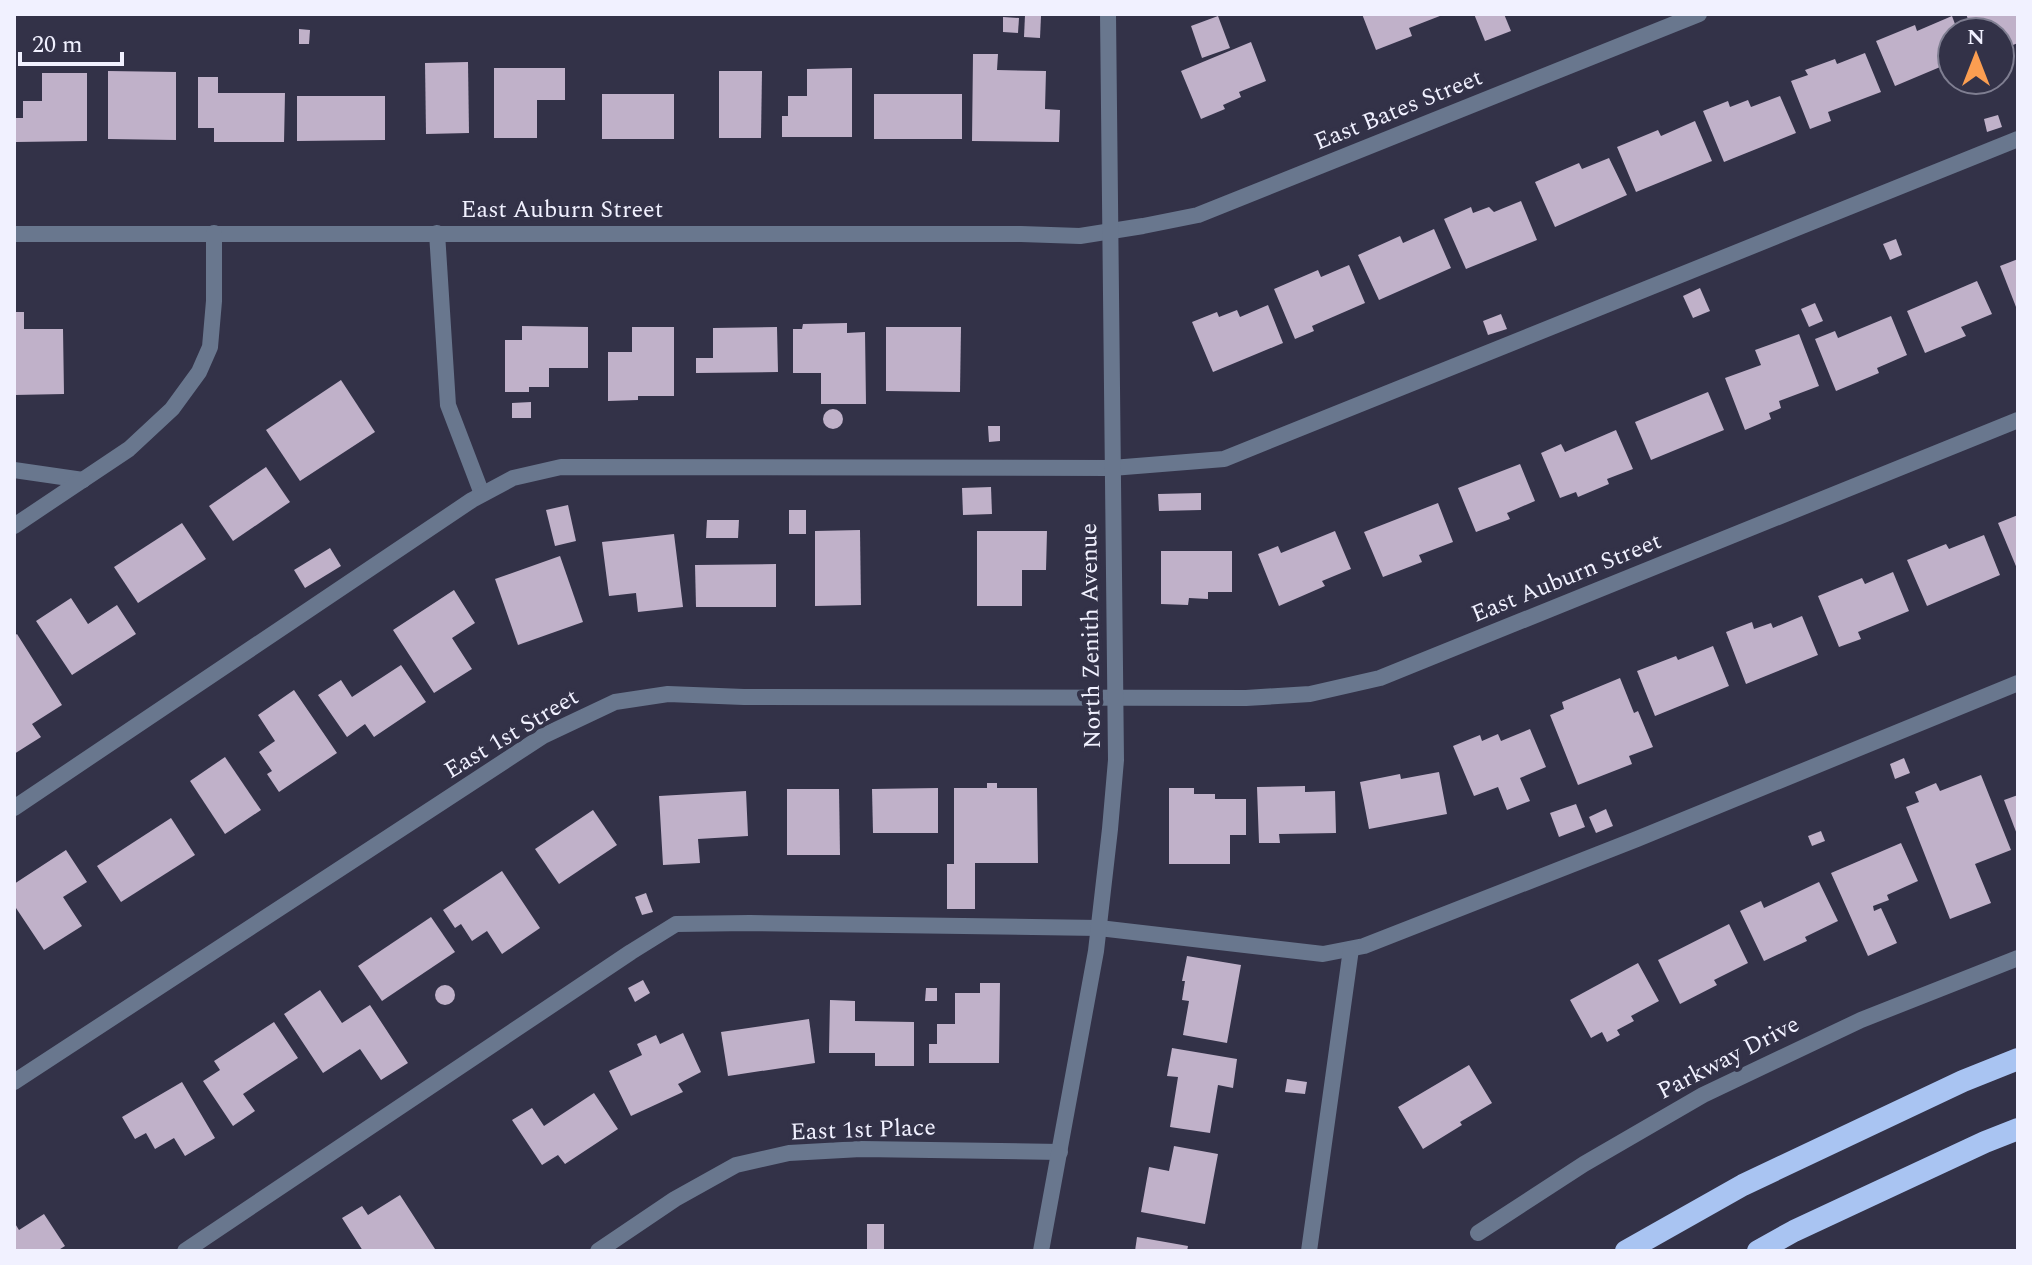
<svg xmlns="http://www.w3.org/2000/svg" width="2032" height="1265" viewBox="0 0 2032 1265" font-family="Spectral,serif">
<rect width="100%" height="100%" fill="#333248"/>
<!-- building -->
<g fill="#c0b1c9">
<polygon points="1362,14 1445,14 1409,28 1412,36 1376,50"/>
<polygon points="1474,14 1504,14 1511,31 1485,41"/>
<polygon points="1966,14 2018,14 2018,43 2000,50 2000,32 1973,32"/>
<polygon points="1025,15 1041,16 1040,38 1024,37"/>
<polygon points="1218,16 1230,48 1202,58 1191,26"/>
<polygon points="1952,16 1958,32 1952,32 1952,62 1895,86 1876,41 1915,25 1917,31"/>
<polygon points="1003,17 1019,18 1018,33 1003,32"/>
<polygon points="299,29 310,30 309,44 299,44"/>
<polygon points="1251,42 1266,81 1239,92 1241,97 1223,105 1225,109 1201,119 1181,71"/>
<polygon points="1865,53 1881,92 1828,112 1831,121 1810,129 1791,81 1808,75 1805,70 1835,59 1837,64"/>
<polygon points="973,54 998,54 997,70 1046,71 1045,109 1060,110 1059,142 972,141"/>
<polygon points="468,62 469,133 426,134 425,63"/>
<polygon points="494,68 565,68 565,100 537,100 537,138 494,138"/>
<polygon points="852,68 852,137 782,137 782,116 788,116 788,96 807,96 807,69"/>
<polygon points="108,71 176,72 176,140 108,139"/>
<polygon points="719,71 762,71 761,138 719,138"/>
<polygon points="42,73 87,73 87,141 16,142 16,118 23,118 23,101 42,101"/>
<polygon points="198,77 218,77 218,93 285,93 284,142 214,142 214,128 198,128"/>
<rect x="602" y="94" width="72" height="45"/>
<rect x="874" y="94" width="88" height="45"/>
<polygon points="297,96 385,96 385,140 297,141"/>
<polygon points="1780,96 1796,133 1724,162 1703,111 1728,101 1730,107 1748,100 1751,107"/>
<polygon points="1998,115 2002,127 1987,132 1984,119"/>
<polygon points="1695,121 1712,161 1636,192 1617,147 1658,130 1661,136"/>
<polygon points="1609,158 1627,195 1555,227 1535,182 1579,163 1582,169"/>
<polygon points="1521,201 1537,240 1466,269 1444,219 1471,207 1473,213 1489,207 1494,212"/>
<polygon points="1434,229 1451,268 1379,300 1358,255 1400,236 1403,243"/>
<polygon points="1896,239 1902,255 1890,260 1883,244"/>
<polygon points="2018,259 2018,312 2000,266"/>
<polygon points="1349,265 1365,303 1312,326 1314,331 1295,339 1274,289 1318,270 1321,277"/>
<polygon points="1977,281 1992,314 1961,327 1966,336 1925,353 1907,311"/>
<polygon points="1700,288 1710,311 1693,318 1683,296"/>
<polygon points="1815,303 1823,321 1809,327 1801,309"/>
<polygon points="1268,305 1283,343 1213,372 1192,322 1217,312 1219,317 1237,310 1240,317"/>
<polygon points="14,312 24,312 24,329 63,329 64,394 14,395"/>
<polygon points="1501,314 1507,329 1488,335 1483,321"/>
<polygon points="1891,316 1907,355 1877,368 1879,373 1836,391 1815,339 1835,331 1838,338"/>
<polygon points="847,323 847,333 865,332 866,404 821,404 821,373 793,373 793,329 802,329 803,324"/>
<polygon points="522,326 588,327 588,368 549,368 549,387 529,387 529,392 505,392 505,340 522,340"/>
<polygon points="632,327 674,327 674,396 638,396 638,400 608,401 608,352 632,352"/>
<polygon points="777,327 778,372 696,373 696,358 713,358 713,328"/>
<polygon points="886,327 961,327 960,392 886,391"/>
<polygon points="1799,334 1819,386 1779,401 1781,408 1769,413 1771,419 1745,430 1725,378 1761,365 1755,350"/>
<polygon points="341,380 375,432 300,481 266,430"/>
<polygon points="1708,392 1724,430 1651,460 1635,422"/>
<polygon points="531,402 531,418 512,418 512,403"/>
<circle cx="833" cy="419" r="10"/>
<polygon points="988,426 1000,426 1000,441 989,442"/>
<polygon points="1616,430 1633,469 1607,479 1609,484 1578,497 1576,492 1560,498 1541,453 1561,444 1565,452"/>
<polygon points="1520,464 1535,501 1507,513 1510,519 1476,532 1458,488"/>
<polygon points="266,467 290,502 233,541 209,506"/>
<polygon points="991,487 992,514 963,515 962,488"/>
<polygon points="1201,493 1201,510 1159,511 1158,494"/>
<polygon points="1438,503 1453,542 1419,555 1422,562 1383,577 1364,532"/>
<polygon points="568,505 576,541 555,546 546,510"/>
<rect x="789" y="510" width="17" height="24"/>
<polygon points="2018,515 2018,571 1998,523"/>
<polygon points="707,520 739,520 738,538 706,538"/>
<polygon points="182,523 206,559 138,603 114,567"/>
<polygon points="860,530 861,605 815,606 815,531"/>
<polygon points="977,531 1047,531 1046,570 1022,570 1022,606 977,606"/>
<polygon points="1335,531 1351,569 1322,581 1325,586 1279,606 1258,554 1278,546 1281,553"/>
<polygon points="674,534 683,607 638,612 636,593 609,596 602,542"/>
<polygon points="1984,535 2000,575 1927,606 1907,560 1946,544 1949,549"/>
<polygon points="330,548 341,566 305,588 294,570"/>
<polygon points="1161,551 1232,551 1232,592 1208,592 1208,599 1189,598 1188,605 1161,604"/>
<polygon points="560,556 583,622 518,645 495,579"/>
<polygon points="776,564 776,607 696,607 695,565"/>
<polygon points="1893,572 1909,611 1858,632 1861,639 1839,647 1818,596 1862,578 1865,584"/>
<polygon points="454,590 475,623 452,638 472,669 434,693 393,630"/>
<polygon points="71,598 88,624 117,605 136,634 72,675 36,621"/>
<polygon points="1802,616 1818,655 1746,684 1726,632 1752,622 1754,629 1771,623 1773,628"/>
<polygon points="17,634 62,705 32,724 41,737 14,754 14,636"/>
<polygon points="1713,646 1729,686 1655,716 1637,671 1676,656 1678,660"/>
<polygon points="401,665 426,702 374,737 365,724 347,737 318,695 341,680 352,697"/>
<polygon points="1620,678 1634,713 1638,711 1653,747 1629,756 1632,764 1578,785 1550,715 1564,709 1562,702"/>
<polygon points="294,690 337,753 279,792 267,774 272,771 259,752 275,741 258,715"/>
<polygon points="1530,729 1546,767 1520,778 1530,801 1507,810 1498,787 1474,796 1453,746 1480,735 1482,741 1498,734 1501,741"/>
<polygon points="225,757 261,810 225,834 190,781"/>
<polygon points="1904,758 1910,773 1895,779 1890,764"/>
<polygon points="1439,772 1447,814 1369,829 1360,782 1400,774 1401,779"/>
<polygon points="1981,775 2011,850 1975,864 1991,903 1950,919 1906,807 1919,802 1915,792 1936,783 1940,791"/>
<polygon points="987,783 997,783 997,788 1037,788 1038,863 975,863 975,909 947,909 947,864 954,864 954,788 987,788"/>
<polygon points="1305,786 1305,792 1335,791 1336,833 1279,834 1280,843 1259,843 1257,787"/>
<polygon points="938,788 938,833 873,833 872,789"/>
<polygon points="1169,788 1194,788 1194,794 1215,794 1215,799 1246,799 1246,835 1230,835 1230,864 1169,864"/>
<polygon points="787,789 839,789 840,855 787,855"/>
<polygon points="746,791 748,836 698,839 700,863 663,865 659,796"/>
<polygon points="2018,795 2018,837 2004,800"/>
<polygon points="1576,804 1585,827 1559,837 1550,813"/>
<polygon points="1606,809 1613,826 1596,833 1589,817"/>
<polygon points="593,810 617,845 559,884 535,849"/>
<polygon points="171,818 195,855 121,902 97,866"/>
<polygon points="1821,831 1825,841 1812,846 1808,836"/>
<polygon points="1901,843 1918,881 1887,895 1889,900 1873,906 1874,911 1881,908 1897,943 1868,956 1831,873"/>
<polygon points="66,850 87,882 63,897 82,926 44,950 14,905 14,884"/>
<polygon points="502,871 540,928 502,954 487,931 472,941 461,924 455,928 443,910"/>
<polygon points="1819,882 1838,921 1805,937 1807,941 1764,961 1740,911 1761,901 1764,908"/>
<polygon points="646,893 653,912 642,915 635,897"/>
<polygon points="431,917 455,952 382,1001 358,966"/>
<polygon points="1729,924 1748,963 1714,980 1717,985 1680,1004 1658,960"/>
<polygon points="1187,956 1241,965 1227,1043 1183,1035 1189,1001 1182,1000 1185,981 1182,981"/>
<polygon points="1638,963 1659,1001 1631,1016 1634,1021 1617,1030 1620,1035 1607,1042 1602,1032 1591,1038 1570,1000"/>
<polygon points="643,980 650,993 635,1002 628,988"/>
<polygon points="980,983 1000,983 999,1063 929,1063 929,1044 937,1044 937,1024 955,1024 955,993 980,993"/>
<circle cx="445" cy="995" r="10"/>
<polygon points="926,988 937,988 937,1001 925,1001"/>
<polygon points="320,990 342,1023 370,1005 408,1063 381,1080 360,1049 323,1073 284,1014"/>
<polygon points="830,1000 855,1001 855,1021 914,1022 914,1066 875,1066 875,1053 829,1053"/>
<polygon points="809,1019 815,1063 728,1076 721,1032"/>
<polygon points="274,1022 298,1058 243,1094 255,1111 233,1126 203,1081 220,1070 214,1061"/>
<polygon points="683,1033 701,1072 678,1084 683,1092 631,1116 609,1071 642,1055 637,1044 656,1035 660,1044"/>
<polygon points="1172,1048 1237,1059 1233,1088 1218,1085 1210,1133 1170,1127 1178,1077 1167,1076"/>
<polygon points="1469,1065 1492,1103 1460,1122 1462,1125 1423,1149 1398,1107"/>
<polygon points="1287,1079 1307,1082 1305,1094 1285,1092"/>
<polygon points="182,1082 215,1138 185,1156 174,1138 155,1149 146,1133 135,1139 122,1117"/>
<polygon points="594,1093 618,1129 565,1164 558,1155 542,1165 512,1120 532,1108 544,1126"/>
<polygon points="1174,1146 1218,1154 1205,1224 1141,1212 1149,1167 1169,1171"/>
<polygon points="400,1195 435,1249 431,1251 363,1251 342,1218 362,1206 368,1215"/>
<polygon points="44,1214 65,1246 57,1251 14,1251 14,1222 19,1230"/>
<rect x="867" y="1224" width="17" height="27"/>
<polygon points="1137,1237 1188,1246 1187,1251 1135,1251"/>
</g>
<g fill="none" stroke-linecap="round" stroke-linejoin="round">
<!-- service -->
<g stroke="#69778e" stroke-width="16">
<polyline points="437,233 448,405 482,494"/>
<polyline points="14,470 83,480"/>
<polyline points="14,808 472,500 513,478 561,467 1112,468 1224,459 2018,139"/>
<polyline points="185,1251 631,952 676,924 750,923 1099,928 1323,954 1364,946 1637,839 2018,683"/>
<polyline points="1309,1251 1351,949"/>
</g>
<!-- minor -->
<g stroke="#69778e" stroke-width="16">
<polyline points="14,234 1021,234 1080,236 1143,226 1198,215 1699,14"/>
<polyline points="14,526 129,449 172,409 199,372 210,347 214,301 214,233"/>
<polyline points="14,1082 543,736 615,702 668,694 744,697 1246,698 1310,694 1380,678 2018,420"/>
<polyline points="598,1251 675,1199 736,1165 789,1153 861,1149 1060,1152"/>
</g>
<!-- tertiary -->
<g stroke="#69778e" stroke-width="16">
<polyline points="1478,1233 1584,1164 1703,1095 1861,1020 2018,958"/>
<polyline points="1041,1251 1096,951 1110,829 1116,760 1108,14"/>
</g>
<!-- trunk -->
<g stroke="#a9c4f2" stroke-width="22">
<polyline points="1626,1251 1743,1185 1963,1081 2018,1059"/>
<polyline points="1758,1251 1794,1231 1985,1142 2018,1129"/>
</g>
</g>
<g text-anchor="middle" stroke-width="8" stroke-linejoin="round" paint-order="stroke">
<!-- street labels -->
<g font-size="24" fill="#f1f1ff" stroke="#333248">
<text transform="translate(1398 109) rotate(-22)" y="8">East Bates Street</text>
<text x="562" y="217">East Auburn Street</text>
<text transform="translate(1566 577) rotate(-22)" y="8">East Auburn Street</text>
<text transform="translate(1090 636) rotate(-91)" y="8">North Zenith Avenue</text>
<text transform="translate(511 733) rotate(-31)" y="8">East 1st Street</text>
<text transform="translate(1728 1057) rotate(-27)" y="8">Parkway Drive</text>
<text transform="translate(863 1129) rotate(-2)" y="8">East 1st Place</text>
</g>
</g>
<!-- border -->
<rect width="2032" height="1265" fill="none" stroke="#f1f1ff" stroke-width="32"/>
<!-- north arrow -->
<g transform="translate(1976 56)"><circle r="38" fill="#333248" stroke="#7f7e91" stroke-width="2"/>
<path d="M0-6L14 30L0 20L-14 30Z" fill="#fb9e51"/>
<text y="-12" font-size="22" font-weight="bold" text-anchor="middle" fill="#f1f1ff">N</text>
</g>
<!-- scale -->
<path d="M20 52v12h102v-12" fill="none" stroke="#f1f1ff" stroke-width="4"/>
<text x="32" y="52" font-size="24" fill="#f1f1ff" stroke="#333248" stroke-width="6" paint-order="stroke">20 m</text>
</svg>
